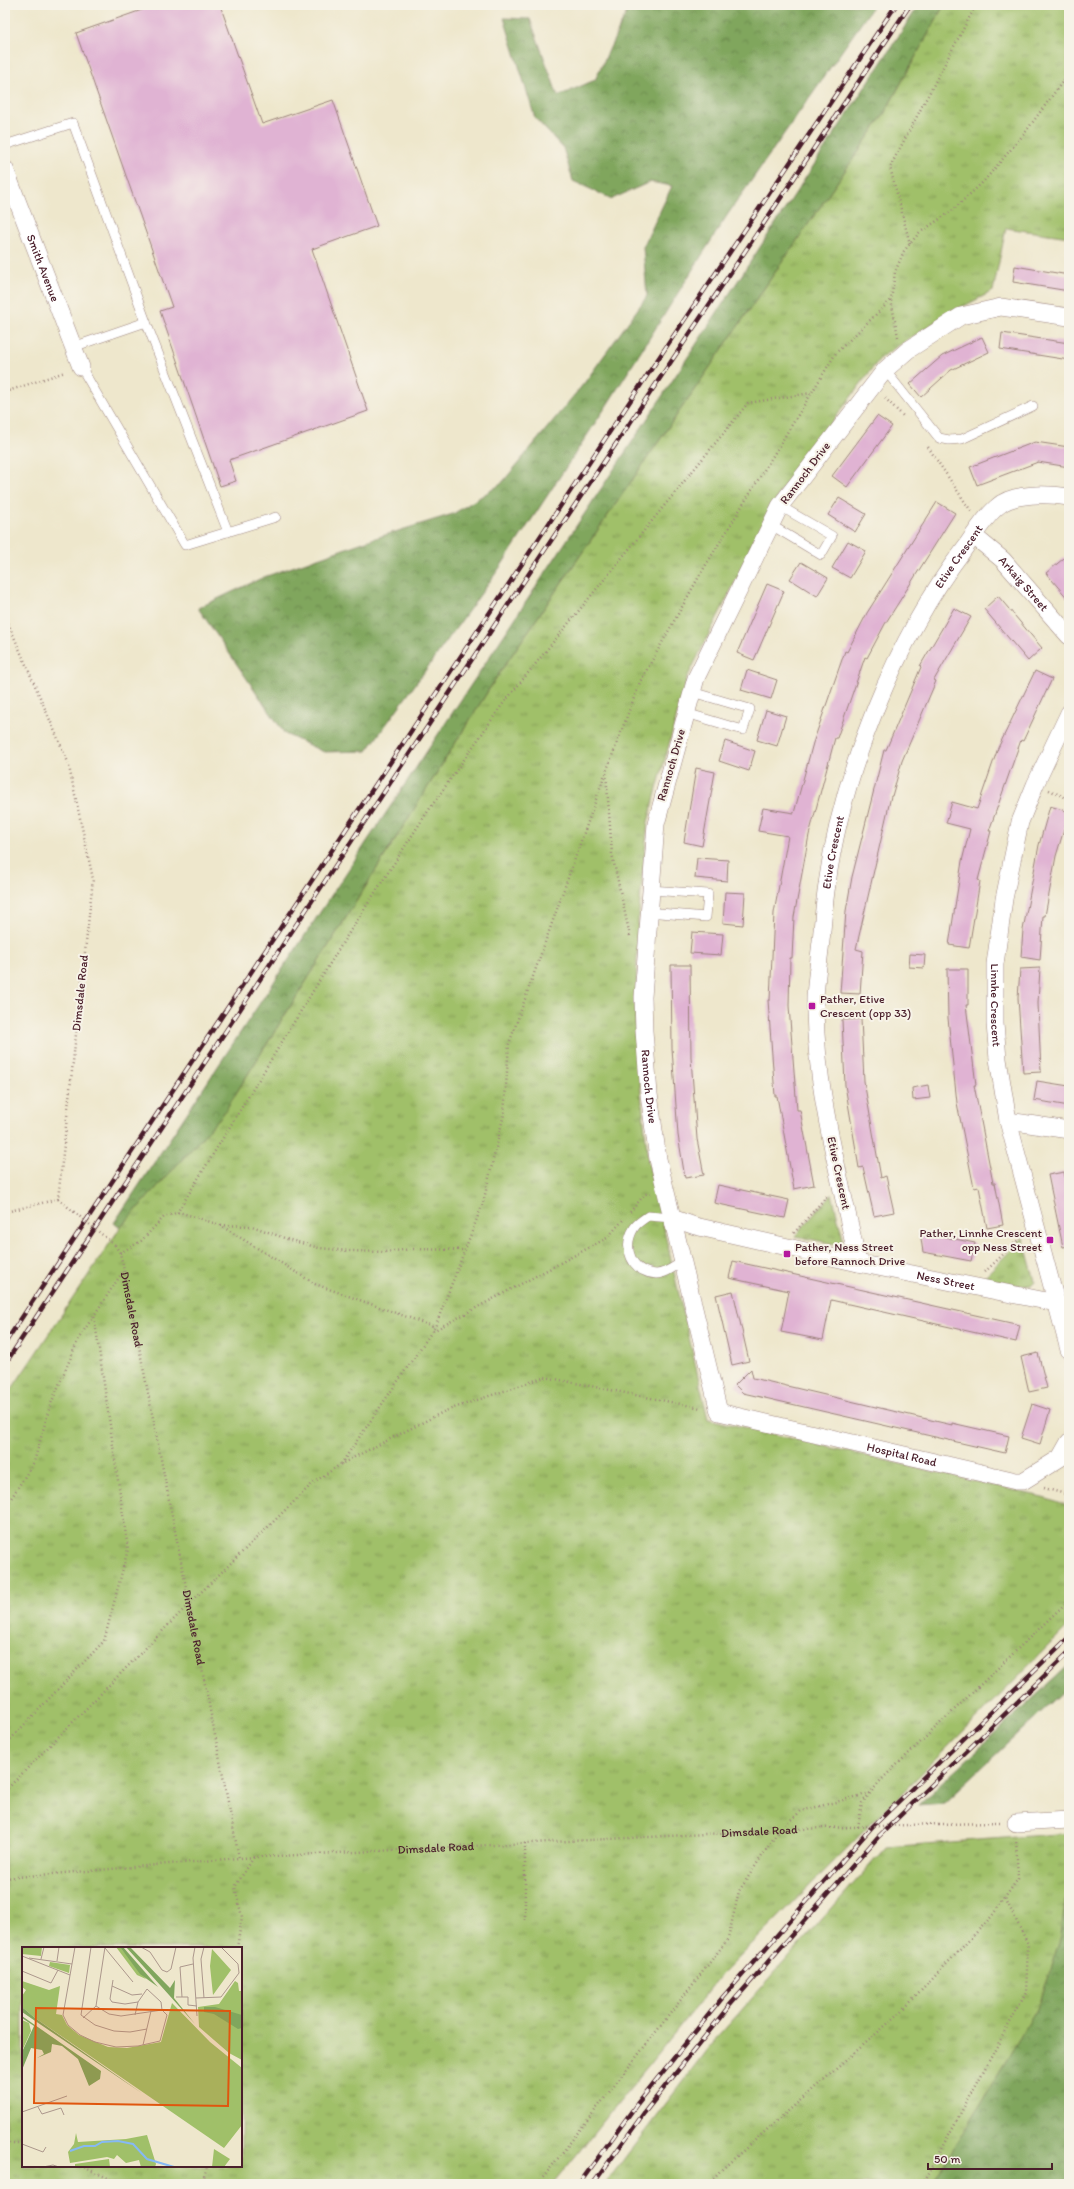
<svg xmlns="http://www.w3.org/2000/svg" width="1074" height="2189" viewBox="0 0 1074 2189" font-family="Itim,sans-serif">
<defs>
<pattern id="grass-tufts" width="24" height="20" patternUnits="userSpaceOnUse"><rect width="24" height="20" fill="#a0c069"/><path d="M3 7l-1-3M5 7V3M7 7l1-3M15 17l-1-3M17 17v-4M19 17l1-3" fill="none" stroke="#849b57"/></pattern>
<pattern id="forest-crowns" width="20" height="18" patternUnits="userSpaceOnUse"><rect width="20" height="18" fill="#80a65d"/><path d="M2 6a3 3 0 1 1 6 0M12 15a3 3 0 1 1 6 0" fill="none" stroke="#6b874d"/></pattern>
</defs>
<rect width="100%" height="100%" fill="#f7f3e8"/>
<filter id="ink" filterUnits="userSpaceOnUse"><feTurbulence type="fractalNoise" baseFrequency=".025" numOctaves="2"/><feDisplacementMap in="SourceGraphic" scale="8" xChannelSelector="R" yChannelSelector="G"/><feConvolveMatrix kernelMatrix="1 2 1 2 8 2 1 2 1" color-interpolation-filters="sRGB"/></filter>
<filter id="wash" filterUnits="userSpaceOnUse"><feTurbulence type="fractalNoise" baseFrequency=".012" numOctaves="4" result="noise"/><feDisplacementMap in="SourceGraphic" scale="16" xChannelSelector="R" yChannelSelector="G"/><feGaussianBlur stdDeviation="0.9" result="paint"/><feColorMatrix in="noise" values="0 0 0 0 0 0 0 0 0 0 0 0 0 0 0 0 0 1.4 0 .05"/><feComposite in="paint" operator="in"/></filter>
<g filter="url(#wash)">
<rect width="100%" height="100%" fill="#eee7cc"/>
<!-- grass -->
<g fill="url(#grass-tufts)" stroke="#75704a" fill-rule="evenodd">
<path d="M944,5H1069V237L1006,228L993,291L941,318L881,357L781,490L687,678L648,822L638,921L635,1034L648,1161L708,1419L1051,1499L1069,1506V1625L721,1975L553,2184H5V1399L120,1228L223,1114L498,675L884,114ZM23,1948H241V2166H23Z"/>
<polygon points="832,1194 843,1239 839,1245 795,1236"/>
<polygon points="1023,1238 1035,1281 1031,1285 1022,1286 983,1278"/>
<polygon points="1069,1833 1069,2184 605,2184 708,2048 886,1847"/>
</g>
<!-- forest -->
<g fill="url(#forest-crowns)" stroke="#656244">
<polygon points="630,5 874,5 728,214 609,402 501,566 367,751 324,752 285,734 198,608 264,577 369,540 453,514 501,484 585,382 647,296 643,247 672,186 650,182 612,199 573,181 563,148 535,118 504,18 530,19 558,96 595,80"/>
<polygon points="919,5 944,5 884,114 498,675 223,1114 120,1228 114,1223 636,436"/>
<polygon points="1069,1665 1069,1686 944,1803 918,1805"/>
<polygon points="1069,1899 1069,2184 932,2184 1037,2009 1061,1936 1065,1900"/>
</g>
<g id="blocks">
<!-- building -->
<g fill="#e0b3d3">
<polygon points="156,5 220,5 262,124 333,100 377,226 312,249 368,411 229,460 236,481 220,486 160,311 172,307 76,33"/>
<polygon points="1015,266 1069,275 1069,291 1013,282"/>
<polygon points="1002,333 1069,343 1069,360 1000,349"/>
<polygon points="982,337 989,352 951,370 921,397 910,384 942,356"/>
<polygon points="877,416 892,426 847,487 832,476"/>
<polygon points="1035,442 1069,447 1069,467 1038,462 977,485 970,467"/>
<polygon points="839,498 866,514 855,532 828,515"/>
<polygon points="937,502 955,513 885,624 867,658 865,657 837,738 835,738 809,835 794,917 792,958 790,958 789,1006 797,1110 800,1110 814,1185 794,1189 777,1096 775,1096 768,1000 770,1000 774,913 788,836 758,831 763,808 794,813 813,743 845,651 847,652 867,613"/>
<polygon points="848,541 866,551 850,578 832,568"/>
<polygon points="1069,554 1069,600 1046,573"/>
<polygon points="801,562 828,578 817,596 790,579"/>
<polygon points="767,584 784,591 754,660 737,653"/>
<polygon points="998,596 1042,648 1028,661 984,609"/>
<polygon points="954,608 971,617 934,680 936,681 902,761 892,796 891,796 856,949 863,951 860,994 840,993 846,911 852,877 884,750 886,750 921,667 920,666"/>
<polygon points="747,670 777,680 771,699 741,690"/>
<polygon points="1035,671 1052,679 1023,741 1021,740 989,831 991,831 978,880 980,881 969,948 949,945 962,861 970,829 946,823 952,802 977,809 998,748"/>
<polygon points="766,710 786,716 777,746 757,740"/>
<polygon points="725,741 755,751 749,771 719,761"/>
<polygon points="696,768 715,772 702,846 684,842"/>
<polygon points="1050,806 1069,812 1069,813 1056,856 1045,916 1043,916 1040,960 1021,957 1023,930 1039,845"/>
<polygon points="697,858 728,860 727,881 695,878"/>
<polygon points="725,892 745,893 743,925 723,923"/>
<polygon points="692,932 723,934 721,955 690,953"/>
<polygon points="910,954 925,955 924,968 909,967"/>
<polygon points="671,965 690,965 691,1058 697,1139 704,1175 685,1178 678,1135 672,1048"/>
<polygon points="1040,968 1038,1003 1041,1072 1023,1073 1018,998 1020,969"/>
<polygon points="947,969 968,969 968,1005 966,1005 976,1085 974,1085 993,1183 995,1183 1003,1225 987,1228 979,1187 974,1188 957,1103 948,1018"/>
<polygon points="861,1019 864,1081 881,1178 886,1176 894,1212 874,1216 863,1167 859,1168 845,1085 842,1020"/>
<polygon points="1037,1081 1069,1086 1069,1106 1034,1100"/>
<polygon points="928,1085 930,1098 913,1100 912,1088"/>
<polygon points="1064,1172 1069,1194 1069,1246 1063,1247 1048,1175"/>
<polygon points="718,1185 789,1200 785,1218 714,1203"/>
<polygon points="920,1232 975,1243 971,1261 923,1252"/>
<polygon points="733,1261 1020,1325 1016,1342 831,1300 823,1340 781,1332 789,1291 729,1278"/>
<polygon points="733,1291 749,1361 732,1365 716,1295"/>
<polygon points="1038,1353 1047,1388 1029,1392 1021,1357"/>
<polygon points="751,1369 753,1378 952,1425 952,1423 1009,1436 1005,1453 743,1393 735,1385"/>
<polygon points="1032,1404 1050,1410 1040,1444 1021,1438"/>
</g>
</g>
</g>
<g filter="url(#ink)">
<use href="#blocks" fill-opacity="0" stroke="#9c837c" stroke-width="1"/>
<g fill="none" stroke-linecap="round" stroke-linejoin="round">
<defs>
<g id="service">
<polyline points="5,145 73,123 146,322 228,532"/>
<polyline points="73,347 146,322"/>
<polyline points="81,367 185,545 276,517"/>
<polyline points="885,370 939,438 949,440 962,439 1033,406"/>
<polyline points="771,525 821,555 832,536 780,506"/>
<polyline points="686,713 743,730 750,709 692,692"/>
<polyline points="648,912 706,917 708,894 650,890"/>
<path d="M672,1218L648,1216C644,1219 637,1223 634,1228C622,1248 631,1272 656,1274C665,1274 674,1267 682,1262"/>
<polyline points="1056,1303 1069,1300"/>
</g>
<g id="minor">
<path id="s2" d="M5,169L81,367"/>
<path id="s3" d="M1069,317L1001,307L961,316L908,350L885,370L780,506L696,678L656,824L643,997L644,1031L649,1094L658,1159L719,1412L1016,1481H1023L1060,1458L1069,1442"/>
<path id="s4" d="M974,536L1003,560L1069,636"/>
<path id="s5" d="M1069,713L1035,785L1020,822L1004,899L995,964V1024L998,1059L1008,1121L1069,1350"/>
<polyline points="1008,1121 1069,1130"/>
<path id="s6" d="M672,1218L695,1226L858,1263L1056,1303"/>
<path id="s7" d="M858,1263C840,1176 814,1088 815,998C816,979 819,960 821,941C823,922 824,903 827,884C842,773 896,638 964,549C974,535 984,518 997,507C1013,492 1049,494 1069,497"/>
<polyline points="1016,1823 1069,1820"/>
</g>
</defs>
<!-- service casing -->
<use href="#service" stroke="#9c837c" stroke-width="10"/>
<!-- minor casing -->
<use href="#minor" stroke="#9c837c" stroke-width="18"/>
<!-- path -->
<g stroke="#9c837c" stroke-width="2.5" stroke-dasharray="1 3" stroke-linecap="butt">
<polyline points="910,244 890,167 976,5"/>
<polyline points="898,337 891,300 895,272 904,251 919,233 953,210 984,181 1024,134 1069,73"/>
<polyline points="5,392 65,372"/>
<polyline points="885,398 904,417"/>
<polyline points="928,447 971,511"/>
<polyline points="5,616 68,762 93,879 58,1199 6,1212 5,1214"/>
<polyline points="1049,790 1069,799"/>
<polyline points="630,936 612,854 606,772 640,682 701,573 836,353 891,300"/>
<polyline points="630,1212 645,1194 651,1193"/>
<polyline points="177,1213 345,939 424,817 502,705 748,403 811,393"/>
<polyline points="221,1225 252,1226 287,1239 319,1248 350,1251 385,1252 412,1249 465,1250"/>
<polyline points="794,1233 827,1196"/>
<path id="s1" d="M115,1245L120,1253L124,1270L239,1858L822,1828"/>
<polyline points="120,1253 141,1241 164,1217 179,1212 220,1225 315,1284 435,1327"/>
<polyline points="985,1272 1022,1236"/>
<polyline points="433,1331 607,1238 623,1220"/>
<polyline points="341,1464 435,1327 483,1203 504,1114 509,1044 605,774"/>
<polyline points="1044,1488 1069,1495"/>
<polyline points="5,1508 34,1462 50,1406 79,1338 124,1270"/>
<polyline points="5,1745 104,1641 128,1549 94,1315"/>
<polyline points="5,1791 191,1602 313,1483 341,1464 445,1411 545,1377 701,1408"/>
<polyline points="939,1824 1000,1823"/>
<polyline points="858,1827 862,1803 881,1780 1069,1600"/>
<polyline points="5,1878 239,1858"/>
<polyline points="525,1920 525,1843"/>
<polyline points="237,1948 242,1917 235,1887 254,1857"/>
<polyline points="5,2143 23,2143"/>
<polyline points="81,2166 121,2184"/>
<polyline points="202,2184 207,2166"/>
<polyline points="538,2184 728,1939 739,1891 779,1830 801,1811 870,1793"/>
<polyline points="708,2184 720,2171 901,2012 992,1916 1018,1879 1016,1839"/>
<polyline points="922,2184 1026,1993 1028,1944 1005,1898"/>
</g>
<!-- service -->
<use href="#service" stroke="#fff" stroke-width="9"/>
<!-- minor -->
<use href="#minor" stroke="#fff" stroke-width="17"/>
<defs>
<g id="rail">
<polyline points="5,1343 652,368 896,5"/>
<polyline points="5,1364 514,596 910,5"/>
<polyline points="579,2184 637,2104 723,1997 871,1828 1069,1637"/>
<polyline points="593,2184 644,2113 730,2005 878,1837 1069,1652"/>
</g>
</defs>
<!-- rail casing -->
<use href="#rail" stroke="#4a1f2b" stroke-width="4.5"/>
<!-- rail -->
<use href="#rail" stroke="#f7f3e8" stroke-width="3" stroke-dasharray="9" stroke-linecap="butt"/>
<!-- path-bridge -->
<g stroke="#9c837c" stroke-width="2.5" stroke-dasharray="1 3" stroke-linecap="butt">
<polyline points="58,1199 115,1245"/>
<polyline points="822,1828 939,1824"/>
</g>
</g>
</g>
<!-- markers -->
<g fill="#b5179e" stroke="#f7f3e8" stroke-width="1.5">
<rect x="808" y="1002" width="8" height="8" rx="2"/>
<rect x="1046" y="1236" width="8" height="8" rx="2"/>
<rect x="783" y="1250" width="8" height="8" rx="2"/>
</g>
<g text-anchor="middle" stroke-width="4" stroke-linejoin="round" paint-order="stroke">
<!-- street labels -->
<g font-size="12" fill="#4a1f2b" stroke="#f7f3e8">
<text dy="4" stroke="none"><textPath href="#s2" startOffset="106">Smith Avenue</textPath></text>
<text transform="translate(805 473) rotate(-53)" y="4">Rannoch Drive</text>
<text dy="4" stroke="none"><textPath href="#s7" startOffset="740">Etive Crescent</textPath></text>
<text dy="4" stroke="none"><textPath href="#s4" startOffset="69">Arkaig Street</textPath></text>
<text transform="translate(671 765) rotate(-74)" y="4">Rannoch Drive</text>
<text dy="4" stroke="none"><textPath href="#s7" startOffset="416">Etive Crescent</textPath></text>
<text transform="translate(80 993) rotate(-84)" y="4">Dimsdale Road</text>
<text dy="4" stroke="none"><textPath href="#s5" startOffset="305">Linnhe Crescent</textPath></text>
<text dy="4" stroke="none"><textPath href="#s3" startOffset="981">Rannoch Drive</textPath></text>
<text transform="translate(839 1173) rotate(78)" y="4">Etive Crescent</text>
<text dy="4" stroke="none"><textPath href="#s6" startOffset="281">Ness Street</textPath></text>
<text dy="4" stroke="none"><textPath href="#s1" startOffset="67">Dimsdale Road</textPath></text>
<text dy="4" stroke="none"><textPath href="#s3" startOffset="1502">Hospital Road</textPath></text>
<text dy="4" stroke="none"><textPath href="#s1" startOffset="391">Dimsdale Road</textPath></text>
<text dy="4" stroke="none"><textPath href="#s1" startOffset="1147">Dimsdale Road</textPath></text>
<text dy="4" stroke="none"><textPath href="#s1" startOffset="823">Dimsdale Road</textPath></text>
</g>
<!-- poi labels -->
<g font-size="12" fill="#4a1f2b" stroke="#f7f3e8" text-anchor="start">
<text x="820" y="1003">Pather, Etive<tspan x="820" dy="14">Crescent (opp 33)</tspan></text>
<text x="1042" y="1237" text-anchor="end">Pather, Linnhe Crescent<tspan x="1042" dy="14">opp Ness Street</tspan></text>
<text x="795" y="1251">Pather, Ness Street<tspan x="795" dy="14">before Rannoch Drive</tspan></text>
</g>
</g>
<!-- overview -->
<g transform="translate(22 1947)">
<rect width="220" height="220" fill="#eee7cc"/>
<path d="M0,0H20L19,9L0,7ZM94,0H98L124,32L115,28ZM190,2L209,23L191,48L188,19ZM28,15L48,18L47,26L27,19ZM0,34L27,43L38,39L34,67L40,68L45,78L57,88L86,100L105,101L139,95L150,56L188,95L220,121V178L202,201L13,71L0,60V49L4,43L0,40ZM213,34L216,36L217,44H220V113L207,106L177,80L176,60L197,57ZM54,186L56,195L104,192L125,188L134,217L133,220H119L117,213L104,216L95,208L92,212L85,210L48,216L46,205L52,197Z" fill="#a0c069"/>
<path d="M98,0H101L136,40L118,27ZM104,0H108L148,41L153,33L152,51L173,77ZM0,60L13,71L121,147L0,65ZM182,60H193L220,68V81L216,82L192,67L182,65ZM0,69L79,124L78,132L67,139L56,112L40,99L30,97L29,105L15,111L22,107L20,103L9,101L0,123V105L12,79L0,71Z" fill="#80a65d"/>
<path d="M0,73L7,76L9,84L0,104ZM192,202L208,212L202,220H190Z" fill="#a0c069"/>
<path d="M87,212L88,220H53V217Z" fill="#a0c069"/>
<path fill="none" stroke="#86b9f4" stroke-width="2" d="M48,204L62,199H73L80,195L96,194L111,197L125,212L152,220"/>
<path fill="none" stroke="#ac978c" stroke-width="1" d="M53,0L41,68L46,78L58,88L73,95L94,100L116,99L138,94L145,68L140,63M69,0L59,68L73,78L92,84L108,85L125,82M119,0L128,5L140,23L145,25L149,22L154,0M173,0L171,11L175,69M182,0L179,12L182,51M83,1L111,35M0,9L48,28M7,11L50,17M19,12L22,0M35,14L37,0M0,24L29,36L36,23M91,33L88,52L90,55L103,57L116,55M90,39L110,48L120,47M154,50H166V58L175,59M160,50L158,20L171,17M174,51L199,50L217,26L216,17L199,0M74,59L87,67L99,69L140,63M74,59L83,0M113,68L116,55L125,42L139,55L140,63M61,71L74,59M121,98L129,64M16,160L20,167L39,161L42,168M0,165L45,149M0,197L21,205L24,200M21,220L31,218L37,220"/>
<path fill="#e0560e" fill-opacity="0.15" stroke="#e0560e" stroke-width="2" d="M14,61L208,64L206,159L12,156Z"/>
<rect width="220" height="220" fill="none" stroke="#4a1f2b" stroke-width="2"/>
</g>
<!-- margin -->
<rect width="1074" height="2189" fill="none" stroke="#f7f3e8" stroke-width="20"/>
<!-- scale -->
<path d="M928 2163v6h124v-6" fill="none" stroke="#4a1f2b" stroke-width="2"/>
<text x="934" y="2163" font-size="12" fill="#4a1f2b" stroke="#f7f3e8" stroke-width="3" paint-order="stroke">50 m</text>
</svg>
